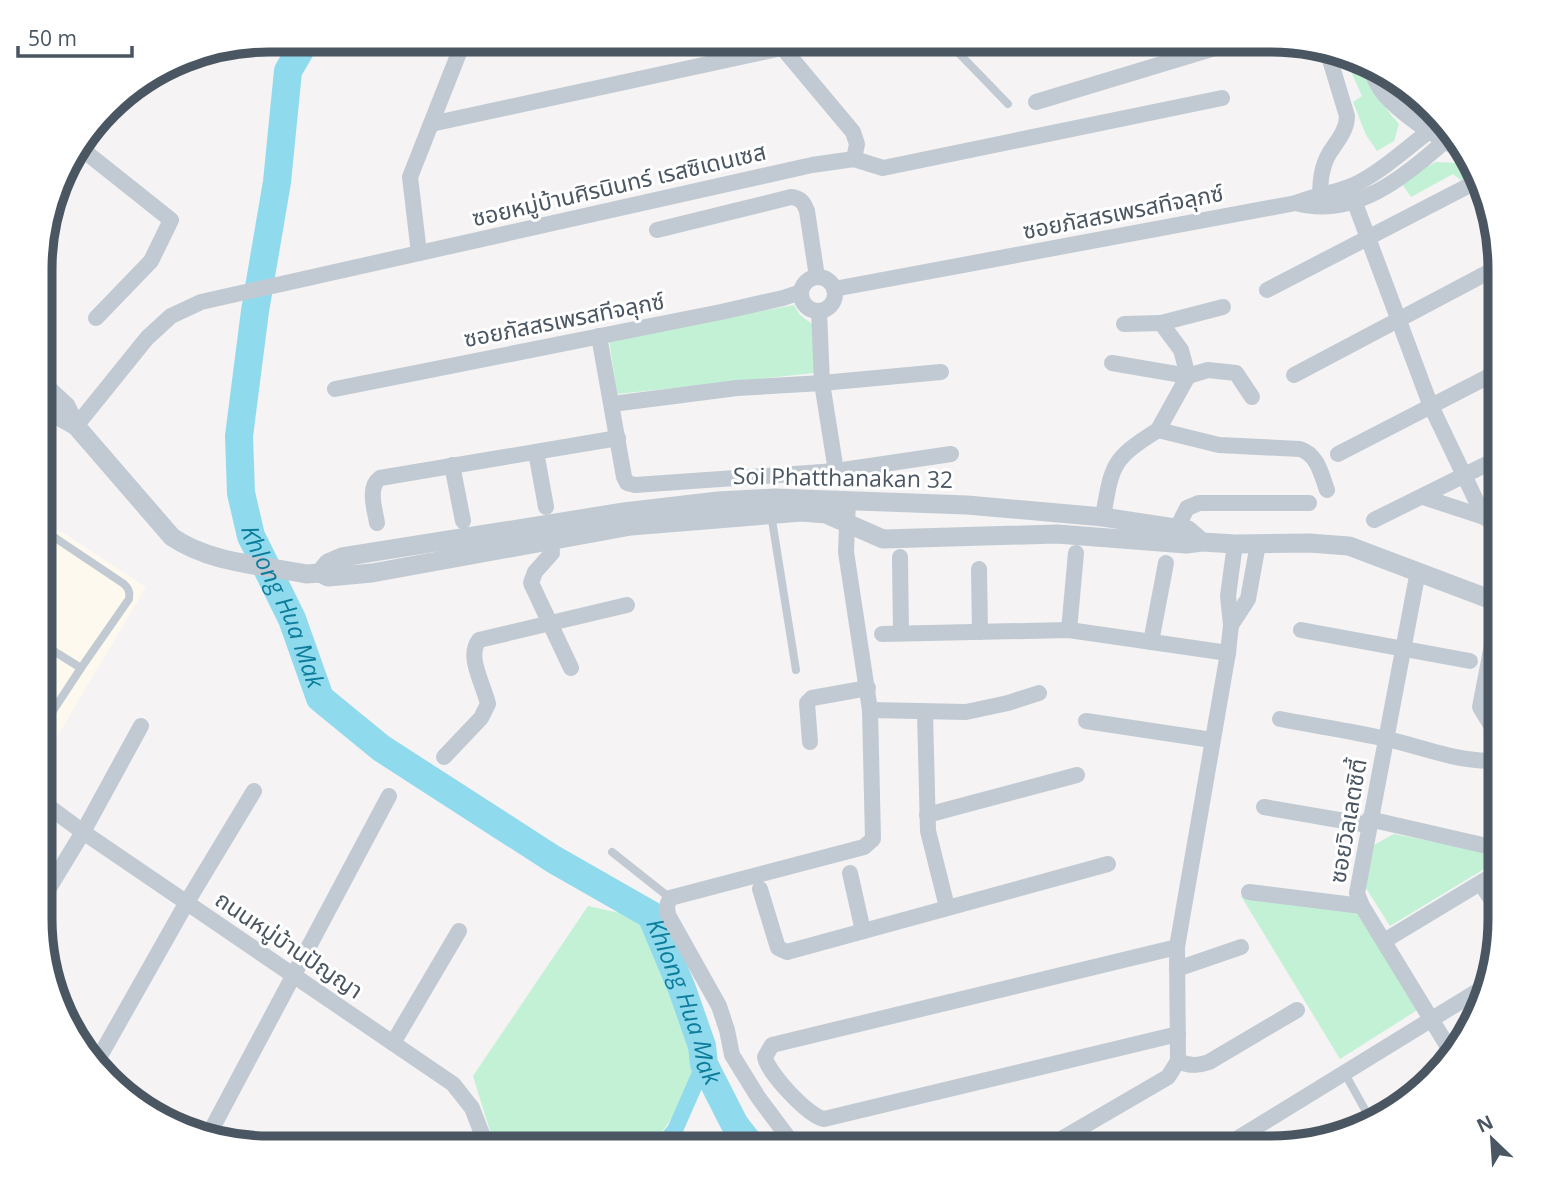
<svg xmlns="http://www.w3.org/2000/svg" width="1541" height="1188" viewBox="0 0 1541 1188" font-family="'Open Sans','Noto Sans Thai',sans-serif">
<rect width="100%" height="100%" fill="#f5f3f3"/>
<!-- commercial -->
<polygon fill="#fdf9ef" points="42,519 146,587 41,764"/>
<!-- green -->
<g fill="#c3f1d5">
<path d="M1343,54L1360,58C1370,82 1381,105 1399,124L1394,141L1377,151L1366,135L1353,102L1362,96Z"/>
<polygon points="1436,162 1458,163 1480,179 1484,198 1453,174 1411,197 1402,184 1420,170"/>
<polygon points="794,305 800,315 812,324 815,373 617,394 609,339"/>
<polygon points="1394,834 1481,851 1488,859 1489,866 1390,926 1364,885 1372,846"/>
<polygon points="1241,896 1360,911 1422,1007 1340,1059"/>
<polygon points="588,906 642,918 682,989 701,1072 667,1125 649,1147 495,1147 473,1076"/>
</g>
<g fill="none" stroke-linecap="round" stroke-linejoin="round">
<!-- canal -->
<polyline stroke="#90daee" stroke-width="16" points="660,1147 675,1130 704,1064"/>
<!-- river -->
<path stroke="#90daee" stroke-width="28" id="s1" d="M306,40L288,71L277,182L255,311L239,436L241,493L251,536L292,619L320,698L381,748L553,859L651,915L682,989L702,1046L704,1064L735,1125L753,1148"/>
<!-- service -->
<g stroke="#c1cad2" stroke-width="8">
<polyline points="947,41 1008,104"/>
<polyline points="771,514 796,670"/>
<path d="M41,652L52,650L81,668L129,599C130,592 129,589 124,584L42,529"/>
<polyline points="41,729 81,668"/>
<polyline points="612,852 670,898"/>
<polyline points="1477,885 1500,920"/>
<polyline points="1344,1072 1373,1124"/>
</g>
<!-- minor -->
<g stroke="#c1cad2" stroke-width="16">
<polyline points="776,40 853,132 857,144 854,159"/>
<polyline points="1036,102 1238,41"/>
<polyline points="431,124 782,48"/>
<polyline points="78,146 171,220 151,261 96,318"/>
<polyline points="1349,187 1430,404 1484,517 1501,528"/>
<path d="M1321,202C1319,184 1321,167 1330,152C1338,140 1347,130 1347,116L1327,50"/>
<path d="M1296,203C1354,219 1405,177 1446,140"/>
<path d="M657,230L791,197C801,198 804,203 807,211L817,277"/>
<polyline points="419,253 410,177 464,40"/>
<circle cx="818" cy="294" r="17"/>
<path d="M834,289L1296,203C1313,196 1332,193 1349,187C1377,176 1406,148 1431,130"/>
<polyline points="1267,290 1466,187"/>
<polyline points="819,311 822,383 836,471"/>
<polyline points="1161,323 1223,307"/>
<polyline points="1124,324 1161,323 1181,350 1188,376 1158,430"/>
<polyline points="599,336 624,477 627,483 635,485 836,471 951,454"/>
<polyline points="1112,363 1188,376 1208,370 1236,373 1252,397"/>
<polyline points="1294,375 1500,266"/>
<polyline points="335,389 721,312 783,298 801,292"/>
<polyline points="612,404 737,388 822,383 941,372"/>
<polyline points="76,426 147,338 171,316 201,302 812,165 854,159 883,168 1222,98"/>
<polyline points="536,452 546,507"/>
<polyline points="1338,454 1501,370"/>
<polyline points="452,465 463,521"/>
<polyline points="1423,497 1484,517"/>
<path d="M1103,517C1112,464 1112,459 1158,430L1219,445L1300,449C1318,455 1321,474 1327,490"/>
<polyline points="1374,520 1501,457"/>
<path d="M377,523C375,510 367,487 380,478L618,438"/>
<polyline points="1177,528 1187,508 1199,503 1309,503"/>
<polyline points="551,540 552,553 535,572 531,583 571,668"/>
<polyline points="900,557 901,633"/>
<polyline points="979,569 980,632"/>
<polyline points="1418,571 1357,893 1362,906 1453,1055"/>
<polyline points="1231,625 1248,599 1258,544"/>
<polyline points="1069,630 1076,553"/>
<polyline points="1301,630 1470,661"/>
<polyline points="882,634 1069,630 1228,653"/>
<polyline points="1151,642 1166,563"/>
<polyline points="870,710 966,712 1008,703 1039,693"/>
<polyline points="925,713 928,831 947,907"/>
<path d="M1280,719C1316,726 1352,731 1387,739C1423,747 1462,764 1498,760"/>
<polyline points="1086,721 1212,740"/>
<polyline points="1500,740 1480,707 1500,604"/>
<polyline points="810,742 807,703 812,698 868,688"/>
<path d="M444,757L481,718L488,704C484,685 466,657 479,640L627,605"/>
<polyline points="41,801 83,832 453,1084 472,1108 487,1147"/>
<polyline points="1264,807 1368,825"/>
<polyline points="927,815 1077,775"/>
<polyline points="1369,819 1500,849"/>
<polyline points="850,873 863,931"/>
<polyline points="760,889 778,948 787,952 1108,864"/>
<polyline points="1249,892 1362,906"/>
<polyline points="41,901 83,832 141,726"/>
<polyline points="1384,941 1500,871"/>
<path d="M1177,947L772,1045L765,1057C767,1072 809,1117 824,1119L1178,1034"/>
<polyline points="1177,969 1241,947"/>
<polyline points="393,1043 459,931"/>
<path d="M1178,1061C1190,1066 1197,1066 1209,1062L1297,1010"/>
<polyline points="96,1063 187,902 254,791"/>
<polyline points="208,1136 389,796"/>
<polyline points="796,1148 758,1097 732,1055 727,1030 719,1006 668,915 667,906 670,898 864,847 873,839 870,710 846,552 848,500"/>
<polyline points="1046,1148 1168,1077 1178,1061 1177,947 1228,653 1231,625 1228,596 1235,544"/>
<polyline points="1222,1148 1489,984"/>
</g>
<!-- tertiary -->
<g stroke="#c1cad2" stroke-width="19">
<path d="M1370,64C1374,74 1378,85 1385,93C1406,117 1438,135 1464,151"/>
<polyline points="1403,85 1432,109"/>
<path d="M42,384L66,406L76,426L172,537C210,563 261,565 306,574L320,573"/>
<polyline points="42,407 76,426"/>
<polyline points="1202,542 1188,530 1103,517 967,505 775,498 718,501 624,512 342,557 328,563 320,573 328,577 372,573 631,526 802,512 826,514 883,539 1057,534 1186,544 1202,542 1235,544 1309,543 1349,546 1500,603"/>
</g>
</g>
<g text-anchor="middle" stroke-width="6" stroke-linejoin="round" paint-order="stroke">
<!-- street labels -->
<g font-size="23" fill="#4a5661" stroke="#fff">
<text transform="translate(619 185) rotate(-13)" y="8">ซอยหมู่บ้านศิรนินทร์ เรสซิเดนเซส</text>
<text transform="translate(1123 212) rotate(-11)" y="8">ซอยภัสสรเพรสทีจลุกซ์</text>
<text transform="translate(564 320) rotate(-11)" y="8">ซอยภัสสรเพรสทีจลุกซ์</text>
<text transform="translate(843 478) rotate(1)" y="8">Soi Phatthanakan 32</text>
<text transform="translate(1348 821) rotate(-80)" y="8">ซอยวิลเลตซิตี้</text>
<text transform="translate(289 945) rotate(34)" y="8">ถนนหมู่บ้านปัญญา</text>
</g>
<!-- water labels -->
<g font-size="24" font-style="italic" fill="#0c7c9b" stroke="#fff">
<text dy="8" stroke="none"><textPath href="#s1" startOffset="583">Khlong Hua Mak</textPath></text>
<text dy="8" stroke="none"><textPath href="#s1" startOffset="1171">Khlong Hua Mak</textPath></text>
</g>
</g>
<!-- crop -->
<path d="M0 0H1541V1188H0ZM269 52H1271A217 217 0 0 1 1488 269V919A217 217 0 0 1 1271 1136H269A217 217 0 0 1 52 919V269A217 217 0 0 1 269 52Z" fill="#fff" fill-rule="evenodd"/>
<path fill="none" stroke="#4a5661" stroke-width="9" d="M269 52H1271A217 217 0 0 1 1488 269V919A217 217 0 0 1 1271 1136H269A217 217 0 0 1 52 919V269A217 217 0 0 1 269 52Z"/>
<!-- north arrow -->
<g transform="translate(1492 1139) rotate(335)" stroke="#ffffff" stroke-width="5" paint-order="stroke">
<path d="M0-5L12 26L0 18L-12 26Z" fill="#4a5661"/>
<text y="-10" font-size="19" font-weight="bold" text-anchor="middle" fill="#4a5661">N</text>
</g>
<!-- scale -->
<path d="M18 46v10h114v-10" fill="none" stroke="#4a5661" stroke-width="3.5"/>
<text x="28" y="46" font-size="21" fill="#4a5661" stroke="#ffffff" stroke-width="5" paint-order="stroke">50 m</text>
</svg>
